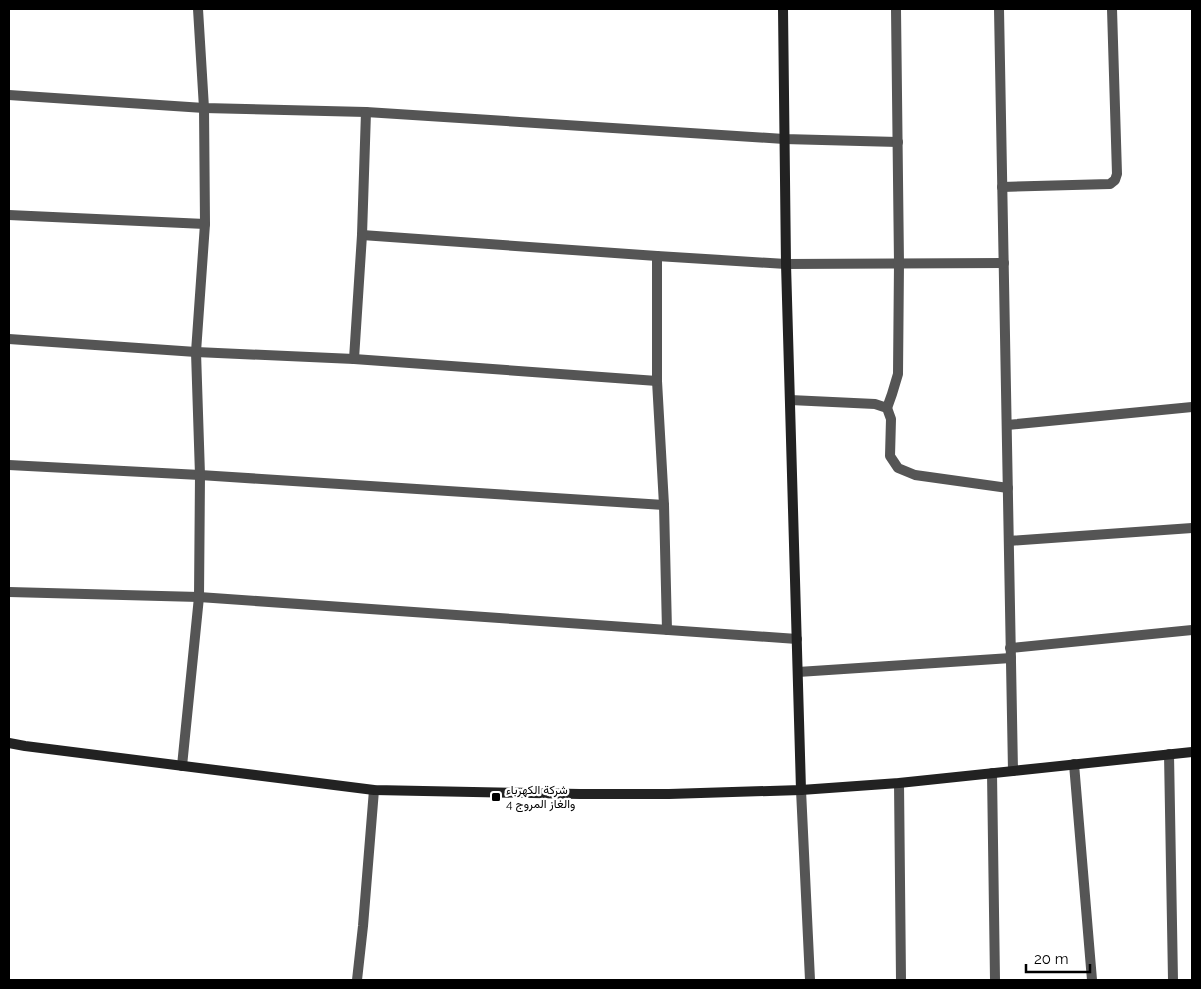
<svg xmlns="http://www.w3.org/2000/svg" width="1201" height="989" viewBox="0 0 1201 989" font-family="Raleway,Vazirmatn,sans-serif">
<rect width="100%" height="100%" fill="#fff"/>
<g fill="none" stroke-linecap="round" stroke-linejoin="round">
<!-- lane -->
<polyline stroke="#555" stroke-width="10" points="357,980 363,926 374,790"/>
<!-- street -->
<g stroke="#555" stroke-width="10">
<polyline points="999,9 1013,771"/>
<polyline points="9,95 204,108 366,112 784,139 898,142"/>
<polyline points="1002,187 1110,184 1115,180 1117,174 1112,9"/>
<polyline points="9,215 205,224"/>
<polyline points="362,235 657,256 786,264 1004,263"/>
<polyline points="657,256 657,381 664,505 667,630"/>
<polyline points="9,339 196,352 354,359 657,381"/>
<polyline points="354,359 362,235 366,112"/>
<polyline points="790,400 875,404 887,408 891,419 890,456 898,468 915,475 1008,488"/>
<polyline points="887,408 892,394 898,374 899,263 896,9"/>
<polyline points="1007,425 1192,407"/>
<polyline points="9,465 200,475 664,505"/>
<polyline points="1009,541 1192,528"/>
<polyline points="9,592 199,597 797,639"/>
<polyline points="1010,648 1192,630"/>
<polyline points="798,672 1011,658"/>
<polyline points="1169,754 1173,980"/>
<polyline points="1074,764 1092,980"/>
<polyline points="182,766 199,597 200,475 196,352 205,224 204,108 198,9"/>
<polyline points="992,773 995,980"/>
<polyline points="899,783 901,980"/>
<polyline points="801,790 810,980"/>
</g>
<!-- secondary -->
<g stroke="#222" stroke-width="10">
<polyline points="783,9 786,264 801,790"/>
<polyline points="9,743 25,746 374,790 580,794 669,794 801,790 899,783 1192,752"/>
</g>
</g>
<!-- markers -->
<rect fill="#000" stroke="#fff" stroke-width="2" x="491" y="792" width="10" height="10" rx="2.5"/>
<g text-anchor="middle" stroke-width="4.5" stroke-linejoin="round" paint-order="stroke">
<!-- poi labels -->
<g font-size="12" fill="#000" stroke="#fff" text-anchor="start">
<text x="506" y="794">شركة الكهرباء<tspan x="506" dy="14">والغاز المروج 4</tspan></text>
</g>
</g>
<!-- border -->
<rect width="1201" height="989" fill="none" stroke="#000000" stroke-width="20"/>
<!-- scale -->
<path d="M1026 964v8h64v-8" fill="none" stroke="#000000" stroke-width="2.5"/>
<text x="1034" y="964" font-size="15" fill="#000000" stroke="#ffffff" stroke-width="4" paint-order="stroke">20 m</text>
</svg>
